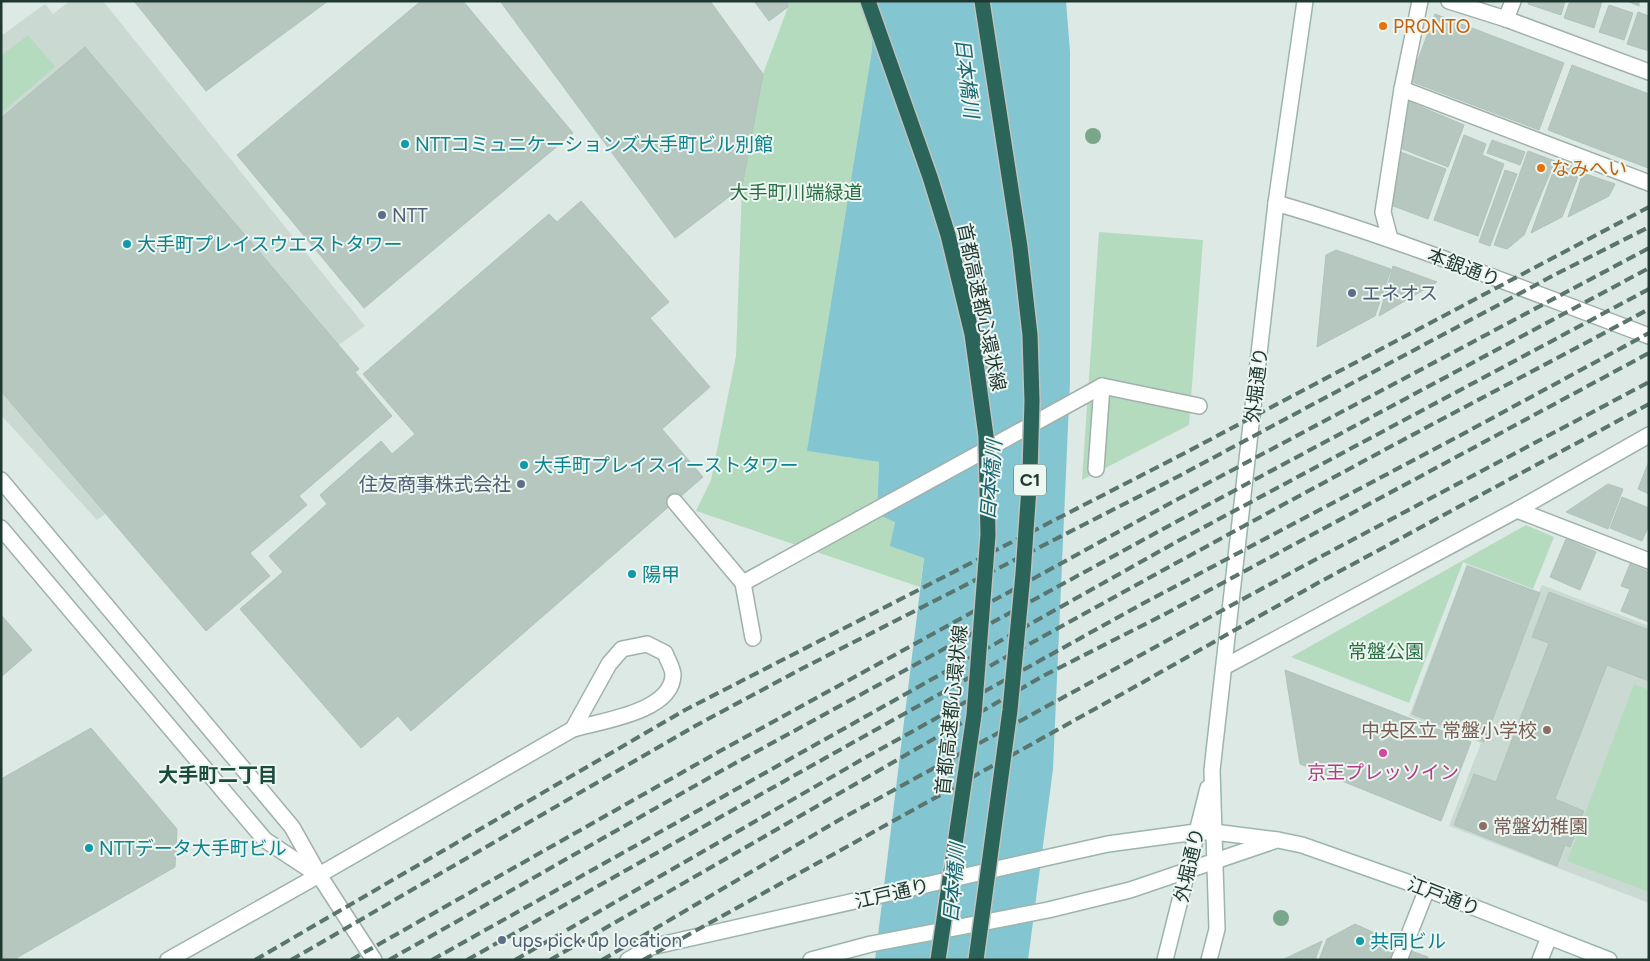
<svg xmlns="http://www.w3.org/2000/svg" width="1650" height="961" viewBox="0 0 1650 961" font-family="Figtree,'Noto Sans JP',sans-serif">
<rect width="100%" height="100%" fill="#dde9e4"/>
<!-- built -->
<g fill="#cbd9d3">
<polygon points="70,1 103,1 365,326 97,520 1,415 1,36 45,4 53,14"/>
<polygon points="1467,564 1539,592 1542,585 1649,626 1649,903 1449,826 1481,743 1409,716"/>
</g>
<!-- green -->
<g fill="#b5dbbf">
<polygon points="787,1 883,1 808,451 879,462 877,514 895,521 891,546 924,557 920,587 696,511 711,480 736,356 742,187 763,74 788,7"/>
<polygon points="28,35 55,67 1,113 1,56"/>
<polygon points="1099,232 1203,240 1189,425 1082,480"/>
<polygon points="1526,525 1554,537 1533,589 1463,562 1409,703 1291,657"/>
<polygon points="1634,684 1649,690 1649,892 1567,861"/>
</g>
<!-- water -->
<polygon fill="#83c5d0" points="873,1 1066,1 1070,52 1070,381 1053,769 1028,960 875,960 924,558 890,546 895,522 877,514 879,462 807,451 872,51"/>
<!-- building -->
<g fill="#b5c7bf" stroke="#b0c3ba">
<polygon points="134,1 328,1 206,91"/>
<polygon points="421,1 463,1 573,133 364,308 237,155"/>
<polygon points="500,1 710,1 763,74 742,187 675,238"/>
<polygon points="754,1 787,1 788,7 769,21"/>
<polygon points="1529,1 1565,1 1561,15 1528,4"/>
<polygon points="1570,1 1602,1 1594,28 1564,18"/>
<polygon points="1627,1 1639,1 1639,6"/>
<polygon points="1609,5 1633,13 1624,40 1599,32"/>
<polygon points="1638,12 1649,16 1649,51 1627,44"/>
<polygon points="1435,14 1564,63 1539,130 1410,81"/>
<polygon points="85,47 359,369 355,372 392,416 299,496 307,505 250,553 270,576 206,631 1,391 1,118"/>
<polygon points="1572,65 1649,94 1648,168 1548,130"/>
<polygon points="1405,100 1464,125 1448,167 1400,148"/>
<polygon points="1464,135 1486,144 1482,155 1504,164 1478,236 1434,220"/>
<polygon points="1492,140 1525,152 1520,165 1487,153"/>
<polygon points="1398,151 1446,169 1428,219 1388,204"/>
<polygon points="1528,151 1555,161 1524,235 1507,249 1494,245"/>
<polygon points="1557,161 1581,169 1562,217 1531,233"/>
<polygon points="1505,170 1517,174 1490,246 1479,242"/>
<polygon points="1583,173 1615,184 1609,196 1568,217"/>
<polygon points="581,201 669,302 650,318 710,387 662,429 703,477 411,731 398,716 361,748 240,609 283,572 269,556 327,504 320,495 381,441 392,454 415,434 363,374 549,214 557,222"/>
<polygon points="1336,250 1391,269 1375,316 1317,347 1326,255"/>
<polygon points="1393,266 1437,282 1379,316"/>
<polygon points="1649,461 1649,494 1638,489"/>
<polygon points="1608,484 1623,489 1608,529 1566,512"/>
<polygon points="1622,497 1649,508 1649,525 1642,541 1610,528"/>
<polygon points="1566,539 1596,552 1580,590 1550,577"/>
<polygon points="1630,564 1649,572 1649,622 1621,611 1630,589 1621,586"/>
<polygon points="1467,566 1540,593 1484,742 1412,714"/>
<polygon points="1549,592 1649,630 1649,681 1607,665 1555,799 1584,811 1570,847 1565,845 1557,866 1454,825 1474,774 1496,782 1549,643 1532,637"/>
<polygon points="1,615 32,650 1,677"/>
<polygon points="1285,670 1471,742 1441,821 1300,764"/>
<polygon points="91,728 177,829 175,867 13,960 1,960 1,779"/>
<polygon points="1355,924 1397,943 1391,960 1319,960 1327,939"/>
<polygon points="1322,941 1315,960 1282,960"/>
<polygon points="1411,951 1428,957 1427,960 1407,960"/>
</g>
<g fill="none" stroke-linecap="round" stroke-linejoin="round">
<defs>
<g id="service">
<polyline points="1506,19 1513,1"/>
<polyline points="1402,89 1649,183"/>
<polyline points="1390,239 1383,212 1402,89 1420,1"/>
<polyline points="1399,960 1427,889"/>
</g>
<g id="pedestrian">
<polyline points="1096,469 1102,386"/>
<polyline points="675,502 743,583"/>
<polyline points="753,638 743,583 1102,386 1199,406"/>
</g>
<g id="minor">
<polyline points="1449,1 1506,19 1649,72"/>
<path d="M1276,203C1403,240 1525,290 1649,336"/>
<polyline points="1517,510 1649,561"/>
<path d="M647,644L665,653C667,659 673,668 673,675C672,712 601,721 573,729L609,664L622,649Z"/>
<polyline points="1224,667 1517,510 1649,435"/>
<polyline points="1540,960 1549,937"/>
</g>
<g id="tertiary">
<polyline points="1,480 292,827 319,875 374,960"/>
<polyline points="1,528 265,840 315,873"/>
<polyline points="168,960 319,875 573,729"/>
</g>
<g id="secondary">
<polyline points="628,960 651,947 1054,856 1108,844 1196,832 1214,832 1278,840 1302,845 1427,889 1609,960"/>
<polyline points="811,960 871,944 1048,910 1130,890 1274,841"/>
<polyline points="1165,960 1208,788"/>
<polyline points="1209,960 1217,929 1212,770 1276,203 1305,1"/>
</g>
</defs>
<!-- service casing -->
<use href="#service" stroke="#a0b0ab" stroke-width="18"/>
<!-- pedestrian casing -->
<use href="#pedestrian" stroke="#a0b0ab" stroke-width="18"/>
<!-- minor casing -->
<use href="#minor" stroke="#a0b0ab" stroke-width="18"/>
<!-- tertiary casing -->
<use href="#tertiary" stroke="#a0b0ab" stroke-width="18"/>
<!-- secondary casing -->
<use href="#secondary" stroke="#9cb5ac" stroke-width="18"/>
<!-- service -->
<use href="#service" stroke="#fff" stroke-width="15"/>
<!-- pedestrian -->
<use href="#pedestrian" stroke="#fff" stroke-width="15"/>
<!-- minor -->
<use href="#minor" stroke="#fff" stroke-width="15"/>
<!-- tertiary -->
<use href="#tertiary" stroke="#fff" stroke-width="15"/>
<!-- secondary -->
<use href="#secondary" stroke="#fff" stroke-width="15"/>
<!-- rail -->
<g stroke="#59756d" stroke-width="4" stroke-dasharray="10 5" stroke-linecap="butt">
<polyline points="255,960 685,710 1181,455 1649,207"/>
<polyline points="291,960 695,726 803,668 1179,476 1558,273 1649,227"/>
<polyline points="351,960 720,751 1178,499 1649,248"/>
<polyline points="389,960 721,771 1174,523 1649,268"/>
<polyline points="432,960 1178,541 1649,289"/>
<path d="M467,960C756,797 1045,633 1338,475C1441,419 1545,365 1649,309"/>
<polyline points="515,960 868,756 1142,604 1461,435 1649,333"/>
<polyline points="550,960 1043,676 1167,613 1649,353"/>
<polyline points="602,960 839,820 1307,564 1649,382"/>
<polyline points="643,960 1138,685 1316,584 1649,404"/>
</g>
<defs>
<g id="motorway-bridge">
<polyline points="868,1 930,177 948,235 972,334 986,436 988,535 974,715 938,960"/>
<polyline points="976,960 1010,710 1023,574 1030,473 1032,401 1030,335 1020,247 982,1"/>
</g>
</defs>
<!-- motorway-bridge casing -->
<use href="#motorway-bridge" stroke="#bcc3c1" stroke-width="18" stroke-linecap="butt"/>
<!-- motorway-bridge -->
<use href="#motorway-bridge" stroke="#2b6458" stroke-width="15"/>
</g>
<!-- trees -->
<g fill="#7aa68b">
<circle cx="1093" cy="136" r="8"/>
<circle cx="1281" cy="918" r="8"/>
</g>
<!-- markers -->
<g fill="#e8710a" stroke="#edf6f1" stroke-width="2">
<circle cx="1383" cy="26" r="5"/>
<circle cx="1541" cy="168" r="5"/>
</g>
<g fill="#0f9aa8" stroke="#edf6f1" stroke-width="2">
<circle cx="405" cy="144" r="5"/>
<circle cx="127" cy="244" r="5"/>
<circle cx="524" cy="465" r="5"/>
<circle cx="632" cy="574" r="5"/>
<circle cx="89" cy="848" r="5"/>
<circle cx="1360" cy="941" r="5"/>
</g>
<g fill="#5c6f8a" stroke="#edf6f1" stroke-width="2">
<circle cx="382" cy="215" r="5"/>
<circle cx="1352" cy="293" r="5"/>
<circle cx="521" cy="484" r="5"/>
<circle cx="502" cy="940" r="5"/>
</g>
<g fill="#8d6e63" stroke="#edf6f1" stroke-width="2">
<circle cx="1547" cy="730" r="5"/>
<circle cx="1483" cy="826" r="5"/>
</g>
<circle fill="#d1479c" stroke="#edf6f1" stroke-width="2" cx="1383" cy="753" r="5"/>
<g text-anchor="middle" stroke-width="4" stroke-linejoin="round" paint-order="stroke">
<!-- shield labels -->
<rect fill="#edf6f1" stroke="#5d716b" stroke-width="1" x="1014" y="464.5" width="32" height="31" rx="4"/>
<g font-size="18" font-weight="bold" fill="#1f3831">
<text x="1030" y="486">C1</text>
</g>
<!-- food labels -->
<g font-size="19" fill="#c56008" stroke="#edf6f1" text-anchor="start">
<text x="1393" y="33">PRONTO</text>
<text x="1551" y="175">なみへい</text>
</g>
<!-- culture labels -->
<g font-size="19" fill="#0d838f" stroke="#edf6f1" text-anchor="start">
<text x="415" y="151">NTTコミュニケーションズ大手町ビル別館</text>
<text x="137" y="251">大手町プレイスウエストタワー</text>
<text x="534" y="472">大手町プレイスイーストタワー</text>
<text x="642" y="581">陽甲</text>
<text x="99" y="855">NTTデータ大手町ビル</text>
<text x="1370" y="948">共同ビル</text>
</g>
<!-- park labels -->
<g font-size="19" fill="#296f43" stroke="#edf6f1">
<text x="796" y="199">大手町川端緑道</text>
<text x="1386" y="658">常盤公園</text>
</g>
<!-- service labels -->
<g font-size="19" fill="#4e5e75" stroke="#edf6f1" text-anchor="start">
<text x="392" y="222">NTT</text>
<text x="1362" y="300">エネオス</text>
<text x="511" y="491" text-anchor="end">住友商事株式会社</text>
<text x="512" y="947">ups pick up location</text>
</g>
<!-- street labels -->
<g font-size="19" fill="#1f3831" stroke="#edf6f1">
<text transform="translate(1464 267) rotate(21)" y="7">本銀通り</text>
<text transform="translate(982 307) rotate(78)" y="7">首都高速都心環状線</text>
<text transform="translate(1256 385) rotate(-83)" y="7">外堀通り</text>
<text transform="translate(951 710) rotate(-84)" y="7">首都高速都心環状線</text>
<text transform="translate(1189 865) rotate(-77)" y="7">外堀通り</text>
<text transform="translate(892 893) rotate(-13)" y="7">江戸通り</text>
<text transform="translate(1444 896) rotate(21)" y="7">江戸通り</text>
</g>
<!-- education labels -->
<g font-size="19" fill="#785e54" stroke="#edf6f1" text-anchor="end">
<text x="1537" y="737">中央区立 常盤小学校</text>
<text x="1493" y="833" text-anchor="start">常盤幼稚園</text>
</g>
<!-- hotel labels -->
<g font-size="19" fill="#b23c85" stroke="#edf6f1">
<text x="1383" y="779">京王プレッソイン</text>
</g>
<!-- water labels -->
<g font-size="20" font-style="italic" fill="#1a6674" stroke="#edf6f1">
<text transform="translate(967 78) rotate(83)" y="7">日本橋川</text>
<text transform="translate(991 480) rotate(-85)" y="7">日本橋川</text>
<text transform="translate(954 883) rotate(-85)" y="7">日本橋川</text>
</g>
<!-- neighbourhood labels -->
<g font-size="20" font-weight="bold" fill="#1b4a3e" stroke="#edf6f1">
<text x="218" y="782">大手町二丁目</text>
</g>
</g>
<!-- border -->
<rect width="1650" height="961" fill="none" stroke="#1f3831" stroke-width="5"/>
</svg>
